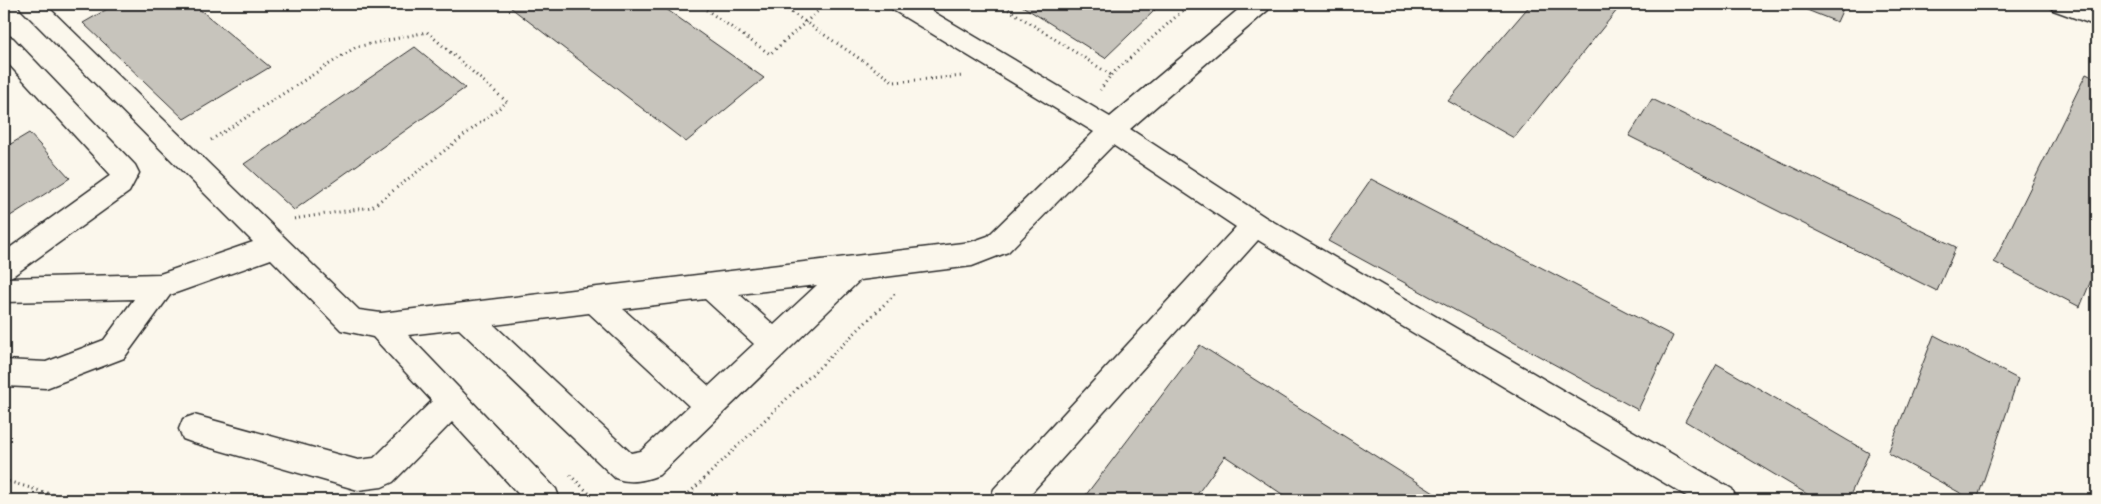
<svg xmlns="http://www.w3.org/2000/svg" width="2101" height="504" viewBox="0 0 2101 504" font-family="Caveat,sans-serif">
<rect width="100%" height="100%" fill="#fbf7ec"/>
<filter id="ink" filterUnits="userSpaceOnUse"><feTurbulence type="fractalNoise" baseFrequency=".02" numOctaves="2"/><feDisplacementMap in="SourceGraphic" scale="10" xChannelSelector="R" yChannelSelector="G"/><feConvolveMatrix kernelMatrix="1 2 1 2 8 2 1 2 1" color-interpolation-filters="sRGB"/></filter>
<g filter="url(#ink)">
<path fill="#c7c4bc" stroke="#2b2b2b" d="M116,4h77l77,63 -86,52 -101,-96z
M506,4h153l105,74 -78,64z
M1019,4h125l11,6 -50,48z
M1531,4h91l-108,134 -66,-37z
M1792,4h53l-8,18z
M415,47l50,41 -171,122 -50,-46z
M2086,74l11,5v187l-17,41 -86,-45z
M1652,99l304,148 -19,44 -308,-155z
M29,133l41,45 -66,42v-72z
M1371,179l302,157 -35,74 -310,-169z
M1934,335l84,44 -41,121h-4l-85,-47z
M1200,345l245,155h-154l-66,-44 -32,44h-111z
M1717,364l152,89 -21,47h-31l-132,-79z"/>
<g fill="none" stroke-linecap="round" stroke-linejoin="round">
<g stroke="#2b2b2b" stroke-width="3">
<path id="minor" d="M18,4h27l314,306 22,3 590,-71 17,-6 106,-104 -201,-122 -4,-6h31l190,113 135,-113h27l-4,6 -138,119 135,88 467,272 5,11h-44l-435,-260 -233,260h-35l4,-11 242,-262 -123,-82 -105,107 -36,14 -112,14 -201,195c-15,6 -29,9 -44,3l-156,-149 -51,6 148,154 4,11h-36l-72,-78 -59,60 -11,5 -24,3 -164,-47 -11,-4 -4,-10 4,-10 11,-4 164,45 16,-2 58,-57 -59,-64 -32,-7 -70,-71 -101,36 -46,63 -78,30 -42,-2v-26l42,2 58,-22 30,-41 -130,3v-50l107,-77 -107,-116v-24l9,3 122,127 4,8 -10,19 -115,83 -7,3 153,-4 93,-32 -231,-232zM817,285l-43,40 -35,-31zM705,299l49,45 -45,42 -86,-77zM589,313l100,93 -48,45 -10,2 -137,-128z
M2049,4h37l11,4v18l-44,-16z"/>
</g>
<path stroke="#2b2b2b" stroke-width="3" stroke-dasharray="1 4" stroke-linecap="butt" d="M698,4l72,50 56,-50
M779,4l115,78 70,-6
M1000,4l111,71 -11,15
M1111,75l79,-71
M211,140l145,-93 71,-15 80,70 -135,105 -79,12
M570,475l26,25
M4,480l66,20
M682,500l213,-206"/>
<use href="#minor" fill="#fbf7ec" fill-rule="evenodd"/>
</g>
</g>
<rect width="2101" height="504" fill="none" stroke="#fbf7ec" stroke-width="20"/>
<rect x="10" y="10" width="2081" height="484" fill="none" stroke="#2b2b2b" stroke-width="2" filter="url(#ink)"/>
</svg>
